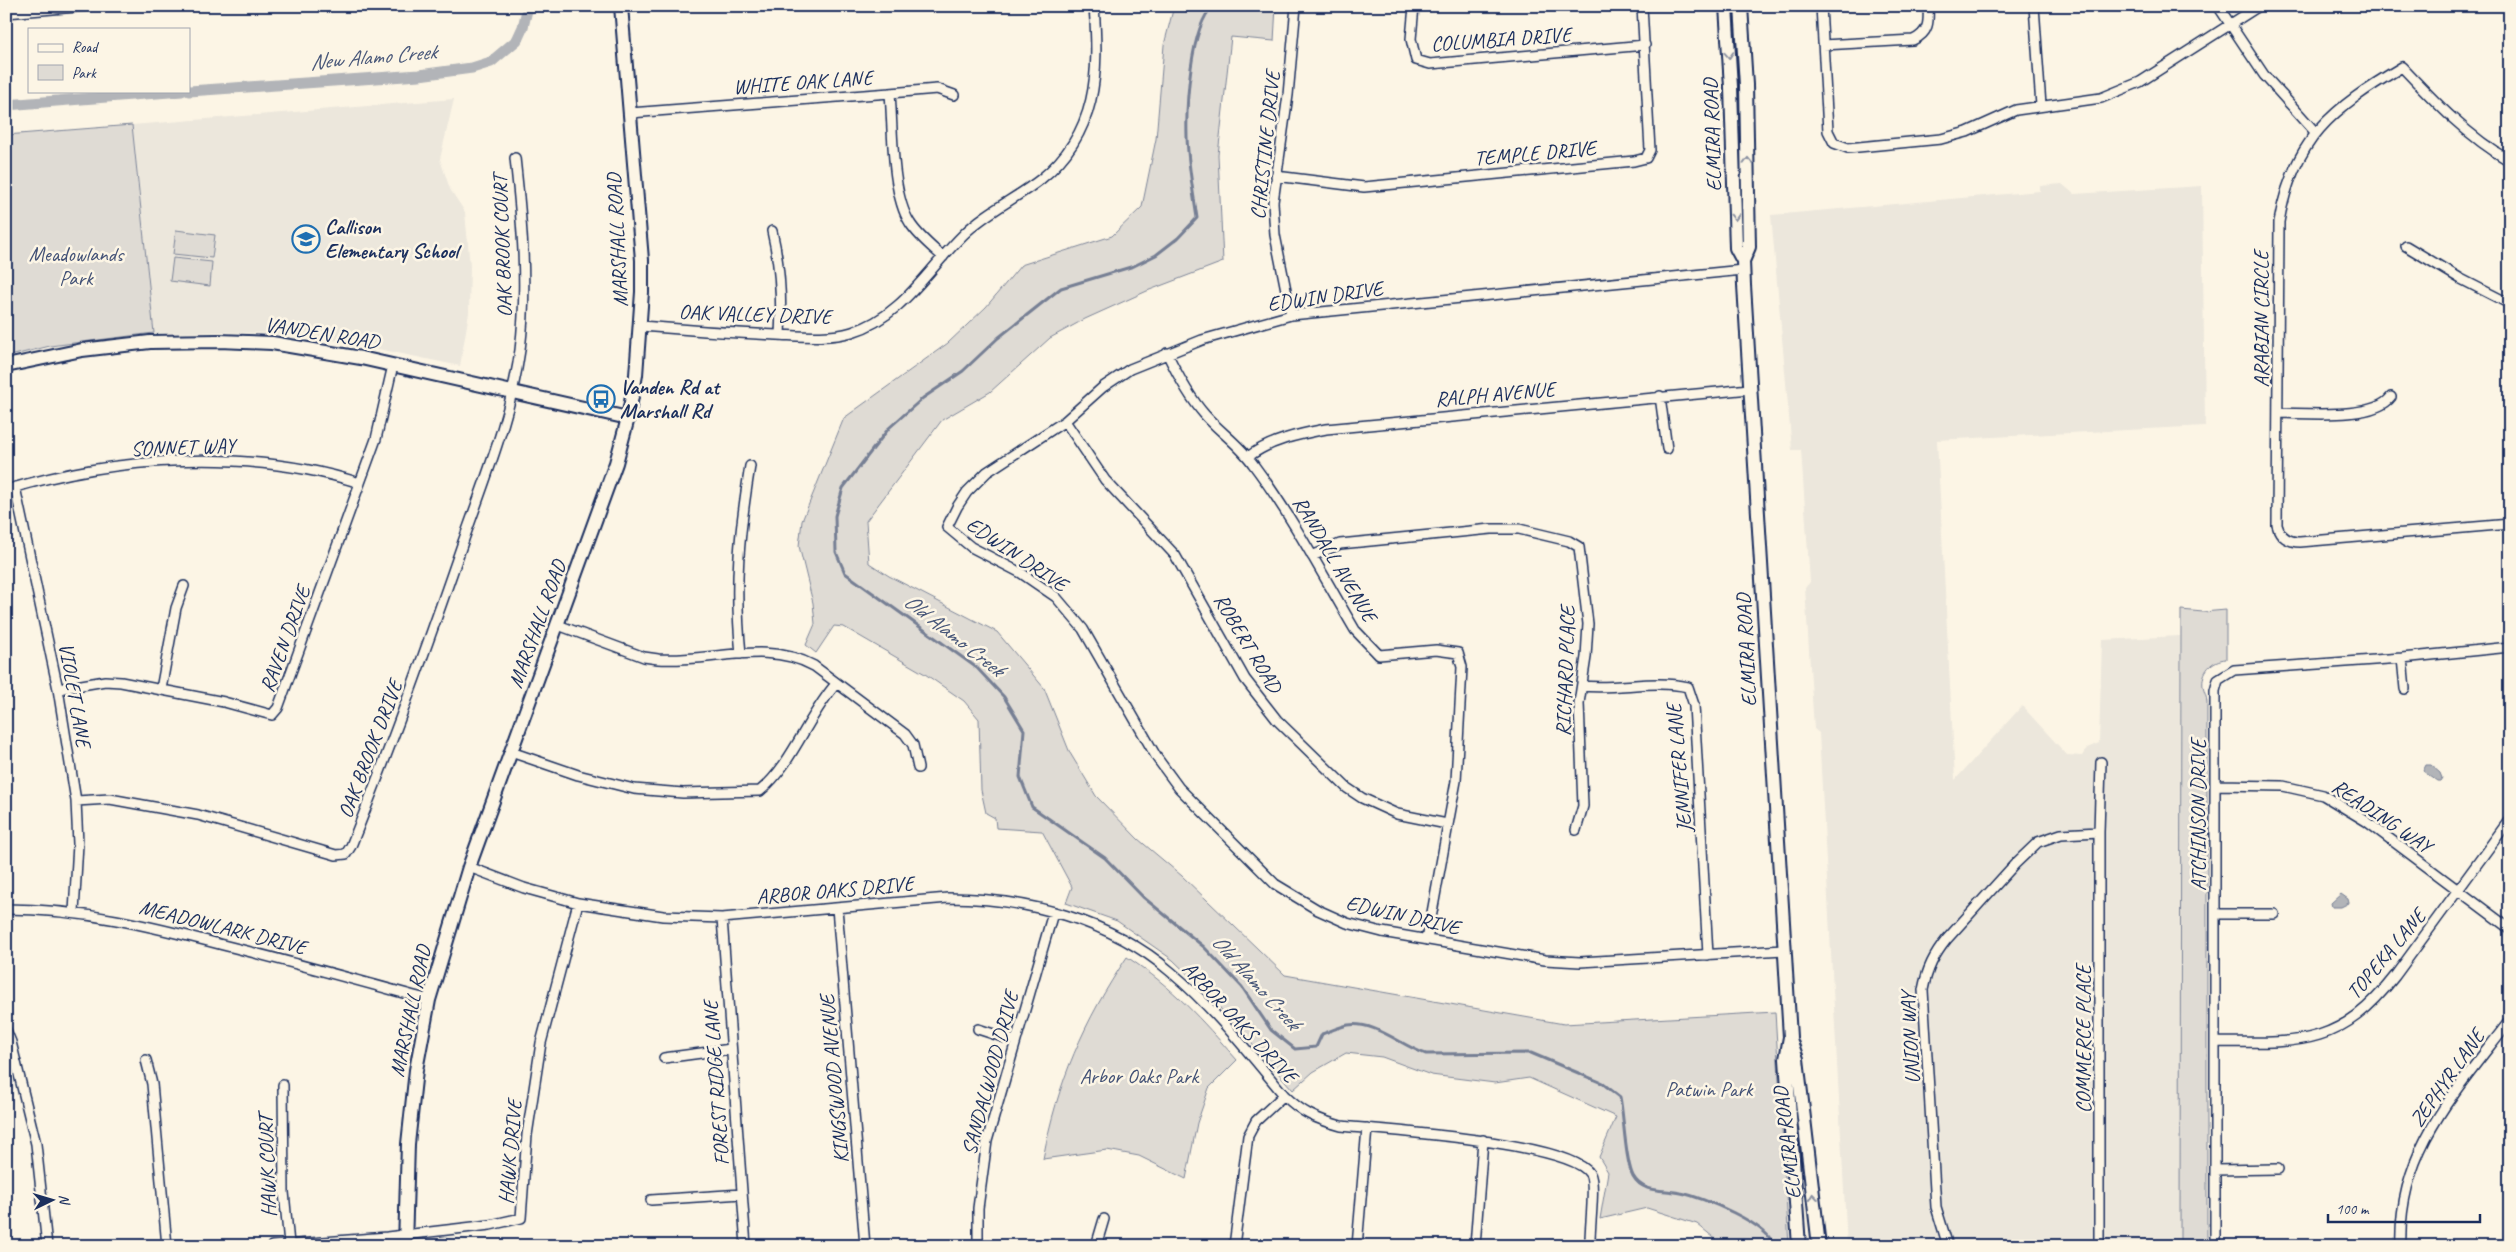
<svg xmlns="http://www.w3.org/2000/svg" width="2516" height="1252" viewBox="0 0 2516 1252" font-family="Caveat,sans-serif">
<rect width="100%" height="100%" fill="#fcf5e5"/>
<filter id="ink" filterUnits="userSpaceOnUse"><feTurbulence type="fractalNoise" baseFrequency=".02" numOctaves="2"/><feDisplacementMap in="SourceGraphic" scale="10" xChannelSelector="R" yChannelSelector="G"/><feConvolveMatrix kernelMatrix="1 2 1 2 8 2 1 2 1" color-interpolation-filters="sRGB"/></filter>
<g filter="url(#ink)">
<path fill="#ece7dc" d="M454,99l-14,60 10,30 15,23 5,54 -1,47 -9,53 -120,-25 -56,-7 -62,-2 -68,1 -22,-208z
M2062,184l12,10 128,-8 3,240 -268,14 18,340 67,-74 45,49 15,1 5,-8 12,-5 3,-103 78,-4v610h-333l-28,-513 -5,-4 -9,-141 5,-6 -9,-132h-9l-21,-235 269,-24v-5z"/>
<path fill="#dfdbd4" stroke="#7d8599" d="M1174,6h102l-2,35 -43,-4 -13,118 5,107 -76,29 -62,28 -35,19 -60,54 -48,28 -76,101 3,42 20,13 108,56 47,56 26,65 26,43 42,43 44,37 103,99 279,49 211,-12 14,234h-65l-27,-22 -50,-16 -47,11 8,-47 -9,-15 17,-40 -87,-39 -34,5 -64,-8 -49,-18 -36,-4 -33,19 -20,18 -90,-101 -30,-29 -56,-39 -51,-18 6,-16 -30,-56 -46,-3 -1,-10 -9,-5 -5,-23 -2,-71 -15,-18 -39,-27 -81,-47 -10,-1 -18,27 -10,-8 9,-21 -2,-21 -14,-57 3,-25 42,-103 104,-75 38,-36 35,-42 91,-29 30,-29 14,-68 8,-94z
M132,125l22,208 -104,13 -44,11v-222z
M176,230l39,5 -3,23 -39,-4z
M173,258l39,4 -2,24 -40,-5z
M2181,610l22,2 23,-2v49c-14,1 -25,12 -23,28 1,5 4,10 4,16v543h-27z
M1127,957c48,32 73,61 110,103l-28,28 -12,35 -11,56 -47,-23 -32,-6 -64,9c14,-76 41,-138 84,-202z"/>
<path fill="#b2b4b8" stroke="#767f94" d="M2426,765h5l9,8 2,5 -2,3h-3l-14,-10z
M2341,894l7,5 1,4 -8,4h-9l-1,-4z"/>
<g fill="none" stroke-linecap="round" stroke-linejoin="round">
<path stroke="#767f94" stroke-width="3" d="M1213,6c-23,21 -27,100 -26,131 1,27 6,54 10,81l-19,20 -22,17 -22,11 -73,22 -63,50 -35,33 -40,27 -34,30 -46,60 -8,28 1,36 9,21 132,95 27,29 20,33 -4,47 12,30 73,51 38,39 61,50 38,40 29,43 24,19 21,-2 6,-13c8,-3 17,-7 26,-9 28,-4 53,21 78,29l105,-1 71,30 18,14c4,19 5,64 13,79 10,18 31,13 48,17 21,4 88,31 93,53"/>
<path stroke="#b2b4b8" stroke-width="11" d="M189,91l230,-16 53,-7 19,-6 26,-22 6,-13 5,-21
M6,105l176,-14"/>
<g stroke="#1b2f5e" stroke-width="12">
<path id="street" d="M1414,6l-3,33 5,21 14,4 215,-19
M1821,6l7,125 6,12 14,5 93,-9 26,-7 49,-22 85,-12 39,-16 119,-76
M2034,6l7,100
M2218,6l46,69 52,58
M6,13l83,-7
M1823,45l90,-5c16,-7 16,-18 15,-34
M890,93l47,-4 17,6
M630,113l260,-20c3,35 1,101 20,130 8,13 22,24 33,34
M2510,161c-42,-24 -75,-59 -108,-94 -69,41 -109,72 -123,155l-2,303c3,12 12,17 23,17l210,-18
M1276,176l88,11 270,-26 12,-3 4,-8 -8,-144
M772,231c8,34 10,68 8,104
M2406,246l55,33 49,25
M1743,270l-452,45 -89,25 -72,29 -27,18 -38,34 -78,51 -20,20 -10,15 -10,20 24,20 50,26 35,24 27,32 74,129 22,30 96,96 43,26 29,13 35,9 163,28 35,2 204,-12
M1291,315l-16,-80 -2,-33 15,-107 8,-89
M641,326c45,4 90,7 136,9 24,1 51,4 75,-3 50,-15 76,-63 112,-98 22,-22 53,-36 77,-55 57,-46 58,-106 53,-173
M1167,353c10,21 22,44 38,62 15,17 35,30 48,49 39,52 69,110 102,166l24,25 57,-5 22,3 4,14 -6,114 -29,159
M1660,396l7,53
M2278,413c28,0 96,7 113,-16
M1065,421l40,59 70,75 70,124 32,41 70,68 15,10 35,16 50,10
M1248,457c22,-17 52,-23 78,-28l424,-40
M15,487l43,202 18,112 2,43 -4,68
M6,490c110,-34 245,-42 354,-7
M1312,556l28,-12 151,-15h28l50,12 10,6 9,77 -2,33 -7,46 4,103 -7,24
M558,625l86,32 14,2c51,4 109,-20 156,7l91,68 8,11 5,23
M741,654c-7,-69 -2,-120 9,-188
M2402,658l3,31
M1582,686c35,4 72,-7 106,1l6,18 14,250
M58,689l47,-8 16,1 103,20 48,13 6,-7 98,-269 17,-74
M161,689l15,-81 8,-22
M511,752l67,23 56,14 49,4 77,-2c33,-27 48,-76 76,-107
M2216,785l67,1 40,9 43,26 144,108
M76,801l34,-2 88,16 138,40 10,-1 5,-8c40,-100 77,-202 112,-304 22,-63 48,-126 57,-192 8,-64 2,-128 -5,-192
M469,867l55,21 54,15 85,13 59,2 226,-20c78,0 163,22 223,74 42,35 78,81 113,123 18,18 32,24 57,31 41,4 230,16 249,48 6,10 -1,57 0,72
M837,908l28,338
M6,909c75,0 145,17 217,36 69,17 137,36 206,55
M2215,914h59
M722,918l24,328
M978,1029l37,12
M6,1030l5,12 25,102 11,102
M2215,1042c84,1 125,5 180,-66l115,-157
M664,1058l67,-9
M146,1060l6,24 15,162
M283,1085l1,107 5,52
M2215,1170l63,-1
M651,1200l91,-6
M272,1246l115,-9 103,-12 31,-7 6,-83 14,-92 37,-140
M978,1246v-38l9,-67 66,-228
M1096,1246l8,-27
M1234,1246l14,-110 8,-15 28,-26
M1357,1246l10,-118
M1475,1246l8,-106
M1948,1246l-12,-39 -13,-217c4,-21 11,-35 24,-51l68,-75 23,-22 23,-8 38,-2
M2099,1246v-414l2,-70
M2215,1246v-555l3,-11 16,-10 168,-12 108,-11
M2401,1246c-4,-95 56,-156 109,-226"/>
</g>
<g stroke="#1b2f5e" stroke-width="16">
<path id="secondary" d="M1726,6l5,81 5,161 7,13
M1741,6l5,79 3,162 -6,14 1,24 46,752 -4,22 13,187
M6,366l76,-16 68,-8 69,-1 53,2 89,15 267,60
M1790,1039l7,20 22,187
M405,1246l3,-102 8,-74 13,-70 40,-133 147,-404 12,-45 8,-43 6,-83v-32l-21,-254"/>
</g>
<use href="#street" stroke="#fcf5e5" stroke-width="9"/>
<use href="#secondary" stroke="#fcf5e5" stroke-width="12"/>
</g>
<defs><path id="oneway-chevron" d="M-2-3.5L2.5 0L-2 3.5" fill="none" stroke-width="1.6" stroke-linecap="round" stroke-linejoin="round" transform="scale(1.25)"/></defs>
<g stroke="#8c92a2">
<use href="#oneway-chevron" transform="translate(1729 55) rotate(86)"/>
<use href="#oneway-chevron" transform="translate(1748 161) rotate(-91)"/>
<use href="#oneway-chevron" transform="translate(1735 217) rotate(88)"/>
<use href="#oneway-chevron" transform="translate(1813 1197) rotate(-97)"/>
</g>
</g>
<defs>
<g id="school-ring" transform="scale(1.4375)"><circle r="9.5" fill="#fcf5e5" stroke="#1f6fb2" stroke-width="1.5"/><path d="M0-5L7-2L0 1L-7-2ZM-4 1L0 2.5L4 1V4Q0 6-4 4Z" fill="#1f6fb2"/></g>
<g id="bus-ring" transform="scale(1.4375)"><circle r="9.5" fill="#fcf5e5" stroke="#1f6fb2" stroke-width="1.5"/><path d="M-5-6H5V4H4V6H2V4H-2V6H-4V4H-5ZM-3.5-4V0h7V-4ZM-3.5 1.2v1.5H-2V1.2ZM2 1.2v1.5H3.5V1.2Z" fill="#1f6fb2"/></g>
</defs>
<g fill-rule="evenodd">
<use href="#school-ring" x="306" y="239"/>
<use href="#bus-ring" x="601" y="399"/>
</g>
<g text-anchor="middle" dominant-baseline="central" stroke-width="5" stroke-linejoin="round" paint-order="stroke">
<g font-size="21" fill="#1b2f5e" stroke="#fcf5e5">
<text transform="translate(1501 39) rotate(-4)">COLUMBIA DRIVE</text>
<text transform="translate(803 82) rotate(-4)">WHITE OAK LANE</text>
<text transform="translate(1712 135) rotate(-92)">ELMIRA ROAD</text>
<text transform="translate(1265 145) rotate(-84)">CHRISTINE DRIVE</text>
<text transform="translate(1535 153) rotate(-5)">TEMPLE DRIVE</text>
<text transform="translate(617 240) rotate(-93)">MARSHALL ROAD</text>
<text transform="translate(502 246) rotate(-92)">OAK BROOK COURT</text>
<text transform="translate(1325 296) rotate(-8)">EDWIN DRIVE</text>
<text transform="translate(755 314) rotate(2)">OAK VALLEY DRIVE</text>
<text transform="translate(2261 319) rotate(-90)">ARABIAN CIRCLE</text>
<text transform="translate(322 333) rotate(9)">VANDEN ROAD</text>
<text transform="translate(1495 394) rotate(-5)">RALPH AVENUE</text>
<text transform="translate(183 447) rotate(-2)">SONNET WAY</text>
<text transform="translate(1017 554) rotate(34)">EDWIN DRIVE</text>
<text transform="translate(1335 559) rotate(59)">RANDALL AVENUE</text>
<text transform="translate(537 624) rotate(-70)">MARSHALL ROAD</text>
<text transform="translate(285 639) rotate(-70)">RAVEN DRIVE</text>
<text transform="translate(1248 643) rotate(59)">ROBERT ROAD</text>
<text transform="translate(1746 650) rotate(-93)">ELMIRA ROAD</text>
<text transform="translate(1565 671) rotate(-88)">RICHARD PLACE</text>
<text transform="translate(75 695) rotate(80)">VIOLET LANE</text>
<text transform="translate(370 749) rotate(-69)">OAK BROOK DRIVE</text>
<text transform="translate(1679 768) rotate(-95)">JENNIFER LANE</text>
<text transform="translate(2198 815) rotate(-90)">ATCHINSON DRIVE</text>
<text transform="translate(2382 816) rotate(34)">READING WAY</text>
<text transform="translate(835 890) rotate(-5)">ARBOR OAKS DRIVE</text>
<text transform="translate(1403 915) rotate(13)">EDWIN DRIVE</text>
<text transform="translate(223 927) rotate(14)">MEADOWLARK DRIVE</text>
<text transform="translate(2386 954) rotate(-50)">TOPEKA LANE</text>
<text transform="translate(410 1011) rotate(-78)">MARSHALL ROAD</text>
<text transform="translate(1240 1022) rotate(47)">ARBOR OAKS DRIVE</text>
<text transform="translate(1910 1038) rotate(-93)">UNION WAY</text>
<text transform="translate(2083 1039) rotate(-90)">COMMERCE PLACE</text>
<text transform="translate(990 1073) rotate(-75)">SANDALWOOD DRIVE</text>
<text transform="translate(2447 1078) rotate(-55)">ZEPHYR LANE</text>
<text transform="translate(834 1079) rotate(-95)">KINGSWOOD AVENUE</text>
<text transform="translate(716 1083) rotate(-94)">FOREST RIDGE LANE</text>
<text transform="translate(1787 1143) rotate(-97)">ELMIRA ROAD</text>
<text transform="translate(510 1152) rotate(-85)">HAWK DRIVE</text>
<text transform="translate(267 1166) rotate(-92)">HAWK COURT</text>
</g>
<g font-size="21" font-weight="bold" fill="#1b2f5e" stroke="#fcf5e5" text-anchor="start">
<text x="325" y="227">Callison<tspan x="325" dy="24">Elementary School</tspan></text>
<text x="620" y="387">Vanden Rd at<tspan x="620" dy="24">Marshall Rd</tspan></text>
</g>
<g font-size="21" fill="#425176" stroke="#fcf5e5">
<text x="76" y="254">Meadowlands<tspan x="76" dy="24">Park</tspan></text>
<text x="1139" y="1076">Arbor Oaks Park</text>
<text x="1709" y="1089">Patwin Park</text>
</g>
<g font-size="22" font-style="italic" fill="#485779" stroke="#fcf5e5">
<text transform="translate(373 57) rotate(-5)">New Alamo Creek</text>
<text transform="translate(954 635) rotate(38)">Old Alamo Creek</text>
<text transform="translate(1256 982) rotate(48)">Old Alamo Creek</text>
</g>
</g>
<rect width="2516" height="1252" fill="none" stroke="#fcf5e5" stroke-width="25"/>
<rect x="12" y="12" width="2491" height="1227" fill="none" stroke="#1b2f5e" stroke-width="2" filter="url(#ink)"/>
<rect x="28" y="28" width="162" height="65" fill="#fcf5e5" stroke="#a2a6af"/>
<rect x="38" y="44" width="25" height="8" fill="#fcf5e5" stroke="#a2a6af"/>
<text x="72" y="52" font-size="15" fill="#1b2f5e">Road</text>
<rect x="38" y="65" width="25" height="15" fill="#dfdbd4" stroke="#a2a6af"/>
<text x="72" y="78" font-size="15" fill="#1b2f5e">Park</text>
<g transform="translate(52 1200) rotate(85)" stroke="#fcf5e5" stroke-width="4" paint-order="stroke">
<path d="M0-4L9 19L0 12L-9 19Z" fill="#1b2f5e"/>
<text y="-8" font-size="14" font-weight="bold" text-anchor="middle" fill="#1b2f5e">N</text>
</g>
<path d="M2328 1214v8h152v-8" fill="none" stroke="#1b2f5e" stroke-width="2.5"/>
<text x="2336" y="1214" font-size="15" fill="#1b2f5e" stroke="#fcf5e5" stroke-width="4" paint-order="stroke">100 m</text>
</svg>
